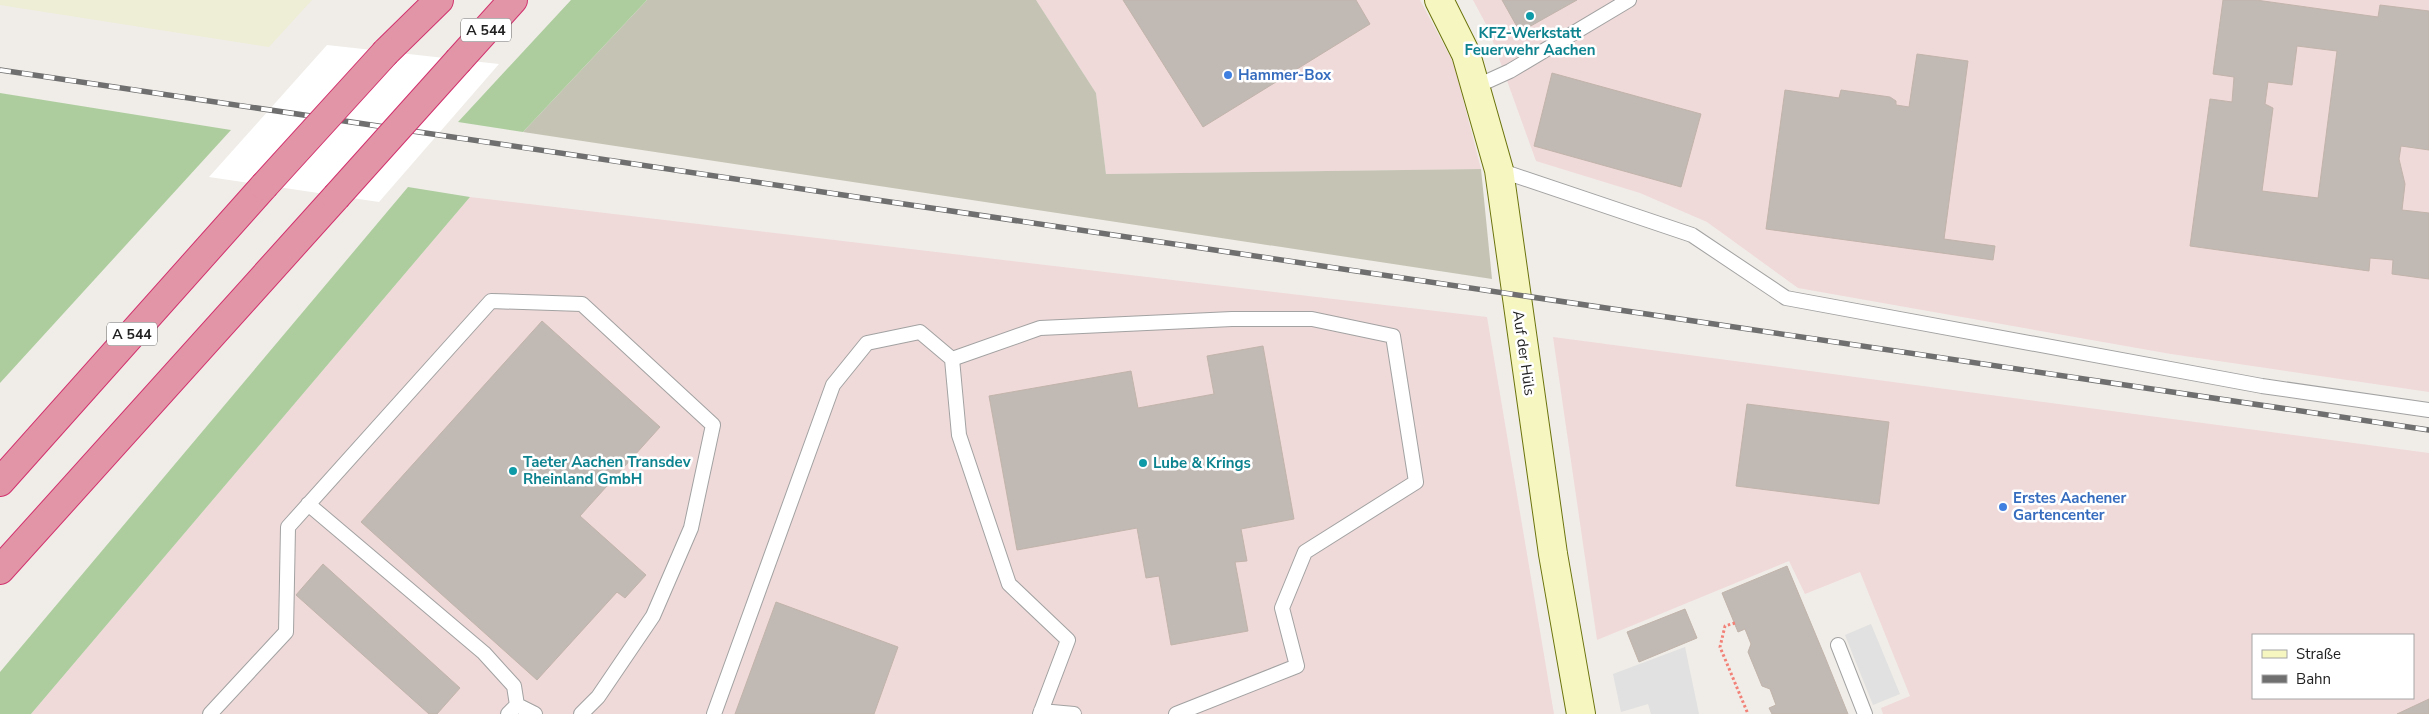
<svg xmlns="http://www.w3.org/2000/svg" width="2429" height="714" viewBox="0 0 2429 714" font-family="'Nunito Sans',sans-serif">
<rect width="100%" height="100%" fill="#f0ede8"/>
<path fill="#f0d9d9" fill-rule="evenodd" d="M1036,0h384l34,64 27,105 -375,5 -10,-81z
M1473,0h956v392l-258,-38 -373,-66 -91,-66 -67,-29 -104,-32 -48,-133z
M470,197l1017,120 67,397h-1523z
M1553,337l876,116v261h-546l-2,-6 29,-12 -50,-124 -55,22 -16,-33 -192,79zM2253,635h160v63h-160z"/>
<path fill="#c5c4b4" d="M647,0h389l60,93 10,81 375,-5 11,110 -969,-147z"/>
<path fill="#edeed5" d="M0,0h312l-43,47 -269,-42z"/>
<path fill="#aecd9f" d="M571,0h76l-124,132 -65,-10z
M0,93l231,37 -231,253z
M408,187l62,10 -439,517h-31v-42z"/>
<path fill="#e1e1e1" d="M1871,624l29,70 -27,11 -28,-70z
M1685,647l14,67h-48l-3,-10 -27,8 -8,-38z"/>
<path fill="#fff" d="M327,45l172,19 -120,138 -170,-25z"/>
<path fill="#c1b9b4" stroke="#c1b4ab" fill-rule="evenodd" d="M1123,0h233l14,24 -167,103z
M1502,0h75l-57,32z
M2223,0h33l122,17 2,-12 49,6v139l-28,-4 -2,13 6,25 -3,26 27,3v66l-37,-5 1,-14 -23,-2 -1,13 -179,-25 20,-147 22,3 2,-25 -21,-3zM2297,46l40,5 -19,147 -56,-7 11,-83 -8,-4 3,-22 24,3z
M1917,54l51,7 -24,178 51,7 -2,14 -227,-31 19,-139 54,8 2,-8 49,7 6,4v4l13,2z
M1552,73l149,41 -20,73 -147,-41z
M542,321l118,106 -80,89 66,59 -21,23 -8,-6 -80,88 -176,-158z
M1263,346l31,173 -53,10 6,32 -12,1 13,69 -77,14 -12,-69 -13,2 -9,-50 -120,22 -28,-154 142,-25 7,37 76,-14 -7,-38z
M1747,404l142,18 -10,82 -143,-18z
M323,564l137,124 -23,26h-8l-133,-119z
M1787,566l38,91 23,57h-76l-3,-6 7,-3 -6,-16 -8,-3 -14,-34 3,-8 -6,-15 -7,3 -16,-39z
M776,602l122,45 -24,67h-139z
M1685,609l12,29 -58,24 -12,-30z
M2429,699v15h-32z"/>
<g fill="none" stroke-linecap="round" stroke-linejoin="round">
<g stroke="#a2a2a2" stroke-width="16">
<path id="lane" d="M1477,86l33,-15 119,-71
M1499,170l193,65 94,63 476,88 167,24
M952,359l88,-31 192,-9h80l81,17 23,146 -111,70 -23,56 15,58 -121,48
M308,504l176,149 30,33 3,19 -9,9
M1838,645l27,69
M517,705l18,9
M1041,711l33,3
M210,714l76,-82 2,-105 203,-226 91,3 131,121 -22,103 -38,88 -55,81 -17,17
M714,714l119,-329 34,-42 53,-11 32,27 7,76 50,149 59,56 -28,74"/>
</g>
<g stroke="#6b730c" stroke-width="30">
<path id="secondary" d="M1439,0l27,54 33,116 54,384 28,160"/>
</g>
<g stroke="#d1326e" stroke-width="30">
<path id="highway" d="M386,52l53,-52
M459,60l54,-60
M0,482l264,-296
M0,570l336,-373"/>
</g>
<path stroke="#f28178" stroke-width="3" stroke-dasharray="2.5 2.5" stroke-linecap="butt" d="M1735,623l-10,3 -5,21 28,67"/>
<use href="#lane" stroke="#fff" stroke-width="14"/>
<use href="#secondary" stroke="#f5f6c0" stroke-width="28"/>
<use href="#highway" stroke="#e295a6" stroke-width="28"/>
<g stroke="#6f6f6f" stroke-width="5.5">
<path id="rail" d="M0,70l2429,360"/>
</g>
<use href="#rail" stroke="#fff" stroke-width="4" stroke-dasharray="11" stroke-linecap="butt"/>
<g stroke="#d1326e" stroke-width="30" stroke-linecap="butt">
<path id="highway-bridge" d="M264,186l122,-134
M336,197l123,-137"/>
</g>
<use href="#highway-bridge" stroke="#e295a6" stroke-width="28"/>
</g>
<g fill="#0f9aa8" stroke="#fff" stroke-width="2">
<circle cx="1530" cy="16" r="5"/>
<circle cx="1143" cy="463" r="5"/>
<circle cx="513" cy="471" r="5"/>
</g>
<g fill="#3f7fe0" stroke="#fff" stroke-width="2">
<circle cx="1228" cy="75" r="5"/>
<circle cx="2003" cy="507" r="5"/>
</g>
<g text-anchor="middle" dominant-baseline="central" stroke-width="5" stroke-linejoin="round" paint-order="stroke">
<g fill="#fff" stroke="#646464" stroke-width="1">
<rect x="461" y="18.5" width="50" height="23" rx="4"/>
<rect x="107" y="322.5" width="50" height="23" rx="4"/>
</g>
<g font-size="14" font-weight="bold" fill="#212121">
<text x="486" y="30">A 544</text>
<text x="132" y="334">A 544</text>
</g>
<g font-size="15" font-weight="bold" fill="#0d838f" stroke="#fff" text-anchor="start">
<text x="1530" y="33" text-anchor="middle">KFZ-Werkstatt<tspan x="1530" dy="17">Feuerwehr Aachen</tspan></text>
<text x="523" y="462">Taeter Aachen Transdev<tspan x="523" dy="17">Rheinland GmbH</tspan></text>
<text x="1153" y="463">Lube &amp; Krings</text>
</g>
<g font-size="15" font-weight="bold" fill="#366cbe" stroke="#fff" text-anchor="start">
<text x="1238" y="75">Hammer-Box</text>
<text x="2013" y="498">Erstes Aachener<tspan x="2013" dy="17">Gartencenter</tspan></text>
</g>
<g font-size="15" fill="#212121" stroke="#fff">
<text transform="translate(1524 353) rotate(82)">Auf der Hüls</text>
</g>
</g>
<rect x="2252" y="634" width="162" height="65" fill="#ffffff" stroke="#a6a6a6"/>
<rect x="2262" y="650" width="25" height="8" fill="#f5f6c0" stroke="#a6a6a6"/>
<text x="2296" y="659" font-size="15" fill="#212121">Straße</text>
<rect x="2262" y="675" width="25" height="8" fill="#6f6f6f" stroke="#a6a6a6"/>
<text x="2296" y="684" font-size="15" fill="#212121">Bahn</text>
</svg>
